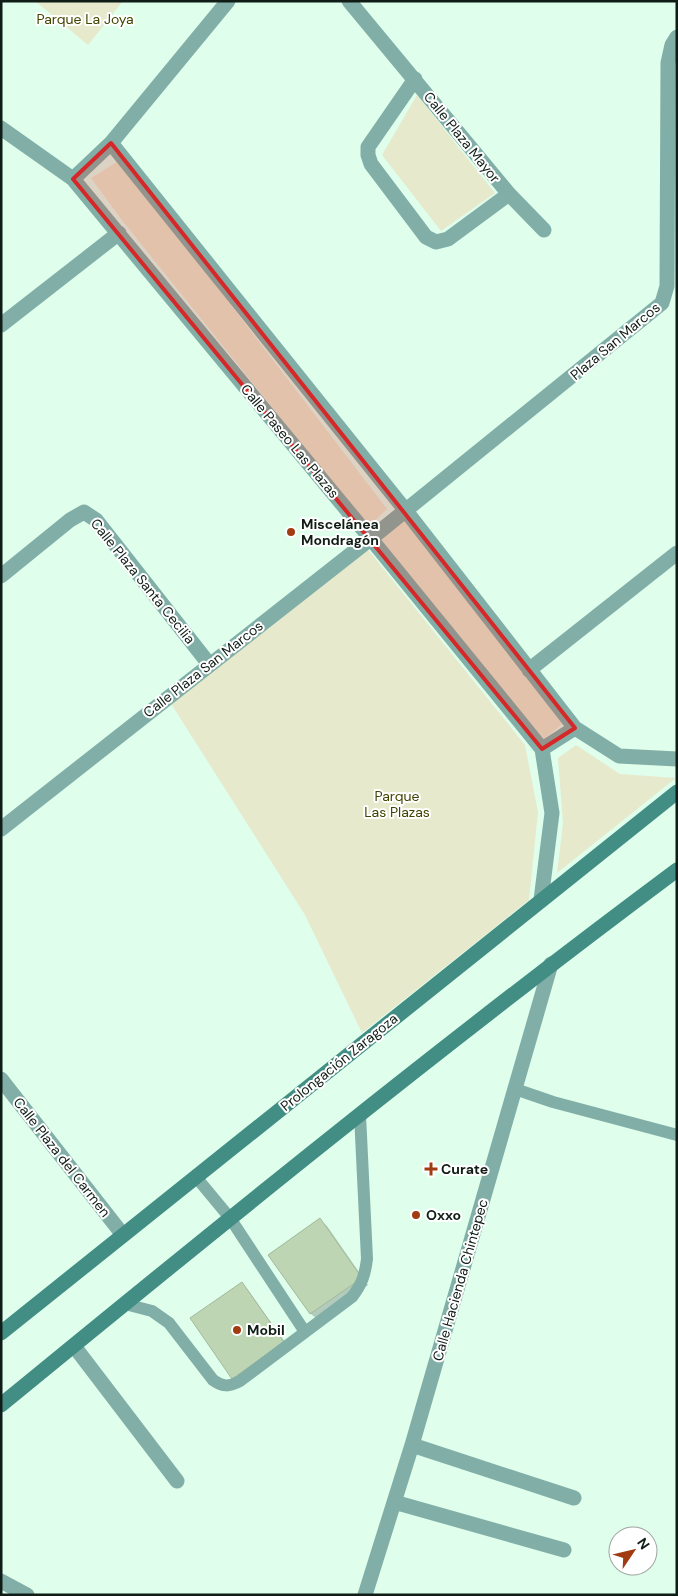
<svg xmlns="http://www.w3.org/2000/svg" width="678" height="1596" viewBox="0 0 678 1596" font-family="'DM Sans',sans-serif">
<rect width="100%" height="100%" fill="#dffeec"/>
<path fill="#e6e9cc" d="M35,1h88l-35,44z
M417,95l78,98 -54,38 -59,-76z
M120,160l267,349 -19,18 -247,-308 -30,-41z
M405,516l157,208 -18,15 -168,-200z
M365,546l160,199 13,67 -9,88 -167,133 -57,-118 -135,-213z
M576,745l44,29 56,4 -119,95 6,-50 -5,-65z"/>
<path fill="#0003" d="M320,1220l7,6 41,59 -50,35 -7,-6 -41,-59z
M242,1284l6,6 42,59 -57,29z"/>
<path fill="#bdd5b3" stroke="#a3b99a" d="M320,1218l42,60 -52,36 -42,-59z
M242,1282l42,60 -52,37 -42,-61z"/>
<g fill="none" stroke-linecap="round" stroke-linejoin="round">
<path stroke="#81afa8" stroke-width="12" d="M515,1089l38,13 124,33
M196,1177l34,41 75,114
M125,1304l27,7 17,12 44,57c10,7 16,7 27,1l112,-84c10,-13 13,-22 15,-38l-7,-144"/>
<path stroke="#81afa8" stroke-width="15" d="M349,1l160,193 35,36
M415,79l-47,68v8l3,9 55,73 10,5 12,-3 61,-45
M1,128l72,51 298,360 171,210 10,64 -11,87
M111,143l295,368 169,217 44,28 58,3
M73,179l38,-36 117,-142
M1,325l118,-92
M1,576l69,-56 14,-8 12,8 113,144
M529,670l148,-117
M542,749l33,-21
M1,829l373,-293 288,-233 5,-17 1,-223 4,-18 5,-8
M1,1079l122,156
M74,1346l103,135
M412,1445l162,53
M394,1502l170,48
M1,1581l26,14
M365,1595l47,-150 139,-481"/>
<path stroke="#428d84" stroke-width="15" d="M1,1333l676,-541
M1,1405c222,-182 445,-363 676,-535"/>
</g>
<path fill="#d62828" fill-opacity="0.2" stroke="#d62828" stroke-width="4" stroke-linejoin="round" d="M111,143l464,585 -33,21 -469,-570z"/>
<g fill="#a13b12" stroke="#fff" stroke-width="2">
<circle cx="291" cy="532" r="5"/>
<path d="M428.5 1161.5h5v5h5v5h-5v5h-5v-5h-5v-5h5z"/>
<circle cx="416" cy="1215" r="5"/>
<circle cx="237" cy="1330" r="5"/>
</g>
<g text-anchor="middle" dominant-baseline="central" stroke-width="4" stroke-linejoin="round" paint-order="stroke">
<g font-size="14" fill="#434502" stroke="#fff">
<text x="85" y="19">Parque La Joya</text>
<text x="397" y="796">Parque<tspan x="397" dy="16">Las Plazas</tspan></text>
</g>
<g font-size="14" fill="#0f1d16" stroke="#fff">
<text transform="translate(462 137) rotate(51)">Calle Plaza Mayor</text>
<text transform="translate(615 341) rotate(-40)">Plaza San Marcos</text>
<text transform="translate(290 441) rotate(50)">Calle Paseo Las Plazas</text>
<text transform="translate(143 581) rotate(51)">Calle Plaza Santa Cecilia</text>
<text transform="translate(203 669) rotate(-38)">Calle Plaza San Marcos</text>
<text transform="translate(339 1062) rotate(-39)">Prolongación Zaragoza</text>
<text transform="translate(62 1157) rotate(52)">Calle Plaza del Carmen</text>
<text transform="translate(460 1280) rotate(-74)">Calle Hacienda Chintepec</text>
</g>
<g font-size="14" font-weight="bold" fill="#0f1d16" stroke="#fff" text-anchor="start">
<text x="301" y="524">Miscelánea<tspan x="301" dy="16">Mondragón</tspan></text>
<text x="441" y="1169">Curate</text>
<text x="426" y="1215">Oxxo</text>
<text x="247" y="1330">Mobil</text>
</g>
</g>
<rect width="678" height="1596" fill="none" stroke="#0f1d16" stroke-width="5"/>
<g transform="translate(633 1551) rotate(55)"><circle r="24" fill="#ffffff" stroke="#9fa5a2"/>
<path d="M0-4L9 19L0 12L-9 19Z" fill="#a13b12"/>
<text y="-8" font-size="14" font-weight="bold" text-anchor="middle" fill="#0f1d16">N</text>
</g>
</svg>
